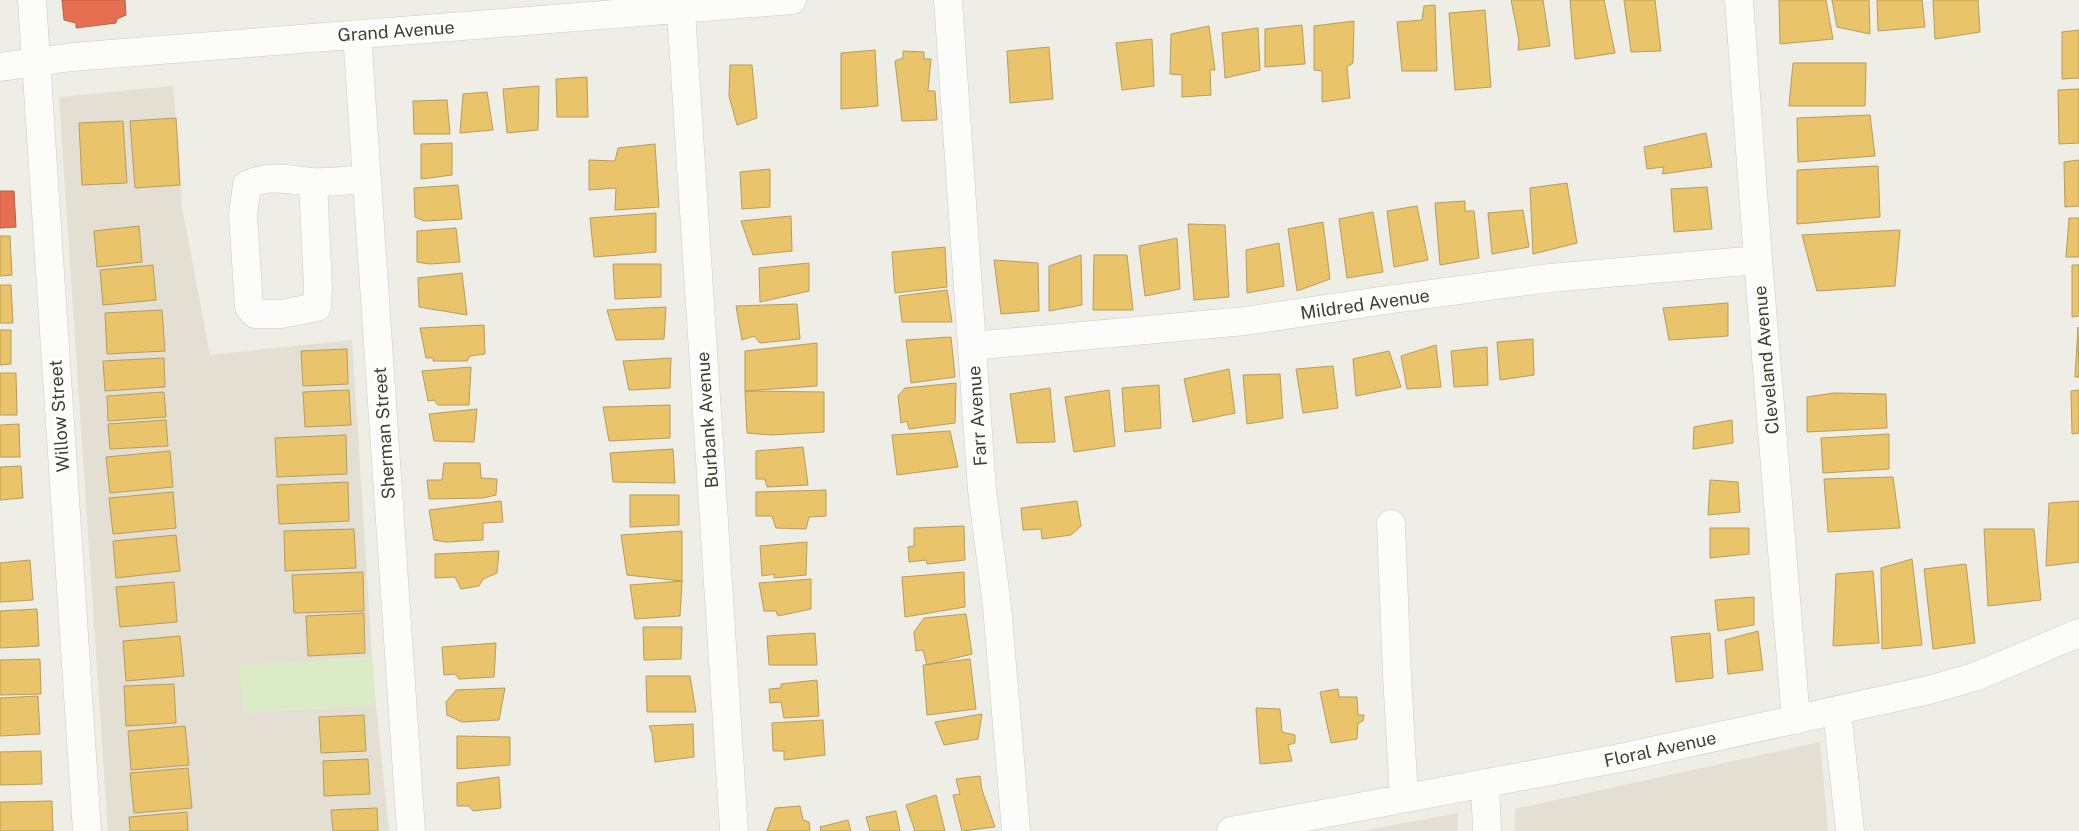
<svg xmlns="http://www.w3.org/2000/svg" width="2079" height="831" viewBox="0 0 2079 831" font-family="'Public Sans',sans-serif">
<rect width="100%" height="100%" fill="#eeede6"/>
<path fill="#e3dfd3" d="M173,86l9,121 28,148 142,-15 20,317 -132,8 4,48 132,-8 13,126h-281l-49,-734z
M1820,742l8,89h-313v-22z
M1458,813v18h-96z"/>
<path fill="#dbebc5" d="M372,657l4,48 -132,8 -5,-48z"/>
<path fill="#e9c46a" stroke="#b89c5a" d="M1511,0h32l7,46 -32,4 1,-10z
M1570,0h34l11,53 -40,6z
M1624,0h31l6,51 -30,1z
M1779,0h47l7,39 -53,5z
M1832,0h37l1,34 -33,-7z
M1877,0h45l3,27 -47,4z
M1933,0h45l2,32 -45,7z
M1435,5l2,66h-35l-5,-49 25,-2 2,-14z
M1485,10l6,77 -36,3 -6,-77z
M1354,21l-1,42 -6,4 3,31 -28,4v-31l-8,-1v-44z
M1302,25l3,39 -40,3v-38z
M1209,26l6,44h-5l1,25 -29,2v-22l-12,-1 1,-40z
M1258,28l2,42 -35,8 -3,-45z
M2079,30v48l-17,1v-47z
M1152,39l2,47 -32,4 -6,-47z
M1049,47l4,52 -43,4 -3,-52z
M875,50l3,56 -37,3v-56z
M903,51l21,1v7h7l-3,32h7l2,29 -35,1 -7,-60 8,-3z
M1793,63h73l-1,43h-76z
M730,65h22l5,53 -20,7 -8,-29z
M587,77l1,40h-31l-1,-38z
M539,86l-1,44 -31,3 -4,-44z
M2079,89v54l-20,1 -1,-54z
M487,92l6,38 -33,3 3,-39z
M447,100l3,34h-36l-1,-33z
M1870,115l5,41 -77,6 -1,-44z
M176,118l4,67 -45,3 -5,-67z
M123,121l4,62 -45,2 -3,-62z
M1706,133l6,34 -50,7 2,-7 -17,2 -3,-22z
M452,143v32l-31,4v-35z
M655,144l4,63 -44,3 1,-22 -27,2v-30l26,1 3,-13z
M2079,160v46l-14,1 -1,-45z
M1878,166l2,51 -83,7v-54z
M770,169v38l-28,2 -2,-37z
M1567,183l10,60 -44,11 -3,-66z
M458,185l4,34 -38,2 -9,-4 -1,-29z
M1707,187l5,42 -38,3 -3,-43z
M1465,201v10h9l5,47 -39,7 -5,-62z
M1417,206l11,54 -34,7 -7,-56z
M1523,210l6,37 -37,7 -4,-41z
M1373,212l10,60 -36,6 -8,-59z
M656,213v39l-62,5 -4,-39z
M791,216l1,35 -39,4 -12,-34z
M2069,218h10v39h-13z
M1323,222l7,57 -33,12 -9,-62z
M1188,224l37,1 4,72 -35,3z
M139,226l3,36 -45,5 -3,-36z
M456,228l4,34 -31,2 -12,-2v-31z
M1900,230l-5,56 -78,5 -15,-56z
M0,236h10l2,39 -12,1z
M1177,238l3,51 -35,7 -6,-50z
M1279,243l5,43 -37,7 -1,-43z
M945,247l2,40 -52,6 -3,-41z
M1081,255l1,50 -33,6v-45z
M1094,255h33l6,55h-40z
M994,260l44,3 1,48 -38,3z
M809,263v28l-49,11 -1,-34z
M613,264h48v33l-46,2z
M153,265l3,35 -53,5 -3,-35z
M2072,265h7v51l-7,1z
M462,273l5,42 -48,-8 -1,-29z
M0,285h11l2,38h-13z
M947,290l5,32h-50l-3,-26z
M1728,303v33l-59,4 -6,-32z
M797,304l3,35 -40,4 -6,-7 -12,4 -6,-34z
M666,307l-2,32 -48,1 -9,-30z
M162,310l3,41 -58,3 -2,-41z
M484,325l1,29 -15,2 -3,5h-34l1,-3h-8l-6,-30z
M2078,327l1,50h-4z
M0,330h11v34l-11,1z
M951,337l4,40 -44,6 -5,-43z
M1533,339l1,36 -34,5 -3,-38z
M817,343v43l-72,5v-40z
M1436,345l5,42 -34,2 -6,-33z
M1487,347l1,38 -34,2 -3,-36z
M347,349l1,35 -45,2 -2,-35z
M1389,351l12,36 -45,9 -3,-37z
M164,358l1,29 -60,4 -2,-30z
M671,358l-1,30 -41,2 -6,-29z
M1333,366l5,42 -35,5 -7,-44z
M471,367l-2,38h-31l-4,-5 -6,1 -6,-30z
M1229,369l6,44 -42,9 -9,-43z
M0,373h16l1,42h-17z
M1280,374l3,44 -36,6 -4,-49z
M956,383l-1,40 -46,6 -2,-8 -6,2 -3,-27 7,-8z
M1159,385l2,43 -36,4 -3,-44z
M1050,388l5,54 -38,1 -7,-49z
M349,390l2,35 -46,2 -2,-35z
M1109,390l6,56 -41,6 -9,-55z
M2079,390v43l-7,1 -1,-43z
M745,391l79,1v40l-53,3 -24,-2z
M164,392l2,25 -58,4 -1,-25z
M1834,393l52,1 1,34 -80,4v-35z
M670,405v33l-61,3 -6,-34z
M477,409l-3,33 -40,-1 -5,-27z
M166,420l2,26 -58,3 -2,-25z
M1732,420l1,23 -40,6 1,-22z
M19,424l1,33h-20v-32z
M950,431l8,36 -61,8 -5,-40z
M1889,434v35l-66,4 -2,-35z
M346,435l1,39 -70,3 -2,-39z
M803,447l5,38 -41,2 -2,-8h-9v-28z
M673,449l2,34 -62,-1 -3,-29z
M170,451l3,36 -63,6 -4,-36z
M444,463h36l1,15 16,1 -1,16 -13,3 -54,1 -2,-19h15z
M21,466l2,32 -23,2v-33z
M1893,477l7,51 -72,4 -4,-53z
M1710,480l28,2 2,30 -32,3z
M348,482l1,39 -70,3 -2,-39z
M826,490v26l-17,1 -3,12 -30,-1 -4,-12h-16v-24z
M173,492l3,36 -63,6 -4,-36z
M630,495h49v30l-49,2z
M501,501l2,21 -20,1v17l-37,2 -12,-2 -5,-30z
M1077,501l4,25 -10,9 -29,4 -1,-10 -18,1 -2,-22z
M2079,501v61l-33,4 3,-63z
M964,526l1,34 -38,4 -1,-4 -17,2 -1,-15 6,-1v-18z
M1710,528h39v26l-39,4z
M354,529l2,39 -71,3 -1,-40z
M1984,529h50l7,71 -53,6z
M682,531v50l-55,-6 -6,-40z
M176,535l4,36 -64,7 -3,-37z
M807,542l-1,33 -32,3v-4l-12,2 -2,-30z
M499,551l-2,22 -14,6 -4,7 -18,3 -6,-12 -20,1v-24z
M1912,559l10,86 -40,4 -1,-81z
M30,560l3,40 -33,2v-39z
M1966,564l9,79 -42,6 -9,-80z
M1873,571l6,72 -46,3 3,-72z
M363,572l1,39 -70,2 -2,-38z
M964,572l1,35 -60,10 -3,-40z
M811,579v30l-33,7 -2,-5h-12l-5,-28z
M682,581l-2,35 -45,3 -5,-34z
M174,582l3,40 -57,5 -4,-40z
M1754,597v28l-36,6 -3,-31z
M37,609l2,37 -39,2v-37z
M364,613l1,40 -57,3 -2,-40z
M966,614l6,40 -45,11 -4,-15 -7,1 -2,-19 10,-14z
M643,627h39l-1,32 -37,1z
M1758,631l5,39 -35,4 -3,-34z
M815,633l2,32h-48l-2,-29z
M1710,633l3,45 -37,4 -5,-45z
M180,636l4,40 -58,5 -3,-40z
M496,643l-2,34 -35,2 -4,-5 -11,1 -2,-28z
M40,659l1,35 -41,1v-35z
M970,659l6,50 -49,6 -4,-50z
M646,676h44l6,36h-49z
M817,680l2,36 -35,2 -3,-16 -11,1 -1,-14 12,-1v-4z
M174,684l2,39 -50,3 -2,-40z
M505,688l-6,32 -37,2 -15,-7 -1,-13 10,-12z
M1338,689l1,8h18l1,18h6l-1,6 -5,2 -1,16 -26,4 -11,-51z
M38,696l2,38 -40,2v-38z
M1256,708l24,1 2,23 13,3v8l-7,2 4,16 -32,3z
M982,714l-4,25 -34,6 -9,-23z
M364,715l2,36 -45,2 -2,-36z
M823,720l2,35 -41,5v-9h-11l-1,-28z
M693,724l1,33 -39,5 -3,-29 -3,-7z
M185,726l4,39 -58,5 -3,-39z
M457,736l53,1v28l-53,4z
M41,751l1,33 -42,1v-33z
M368,759l2,35 -46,2 -1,-35z
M188,768l4,40 -58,5 -4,-40z
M980,776l2,14 13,37 -33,4 -9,-36 7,-1 -4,-15z
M499,777l2,31 -28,3 -4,-5h-12v-23z
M936,795l9,36h-30l-9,-26z
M52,801l1,30h-53v-29z
M800,806l3,14 6,2 1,9h-43l8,-23z
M377,808l1,23h-45l-2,-21z
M896,811l4,20h-30l-4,-14z
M187,812l1,19h-58l-1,-14z
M848,820l3,11h-30l-1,-4z"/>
<path fill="#e76f51" stroke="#b66048" d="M62,0h63l1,15 -9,4 -1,4 -40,5v-5l-12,-3z
M0,191h14l2,36 -16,1z"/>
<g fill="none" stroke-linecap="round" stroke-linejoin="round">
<g stroke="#cccac4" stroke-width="29">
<path id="minor" d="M32,0l55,831
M948,0l34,490 15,116 19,225
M1739,0l19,260 38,460
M681,10l53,821
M357,34l54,797
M0,67l72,-10 720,-57
M313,182l5,105 -1,20 -36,7h-26l-6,-7 -6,-92 4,-30c22,-11 42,-5 65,-3 18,1 37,-2 55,-3
M972,346l273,-25 141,-21 164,-22 208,-18
M1391,524l6,151 7,123
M1837,711l13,120
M1485,783l2,48
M1231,831l394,-74 308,-68 44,-13 102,-43"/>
</g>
<use href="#minor" stroke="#fcfcfb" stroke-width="28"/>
</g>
<g text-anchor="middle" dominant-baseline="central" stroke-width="5" stroke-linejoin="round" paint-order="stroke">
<g font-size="18" fill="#443e33" stroke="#fff">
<text transform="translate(396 31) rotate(-4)">Grand Avenue</text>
<text transform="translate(1365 304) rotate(-8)">Mildred Avenue</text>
<text transform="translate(1766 360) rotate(-95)">Cleveland Avenue</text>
<text transform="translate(59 416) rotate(-94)">Willow Street</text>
<text transform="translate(977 416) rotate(-94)">Farr Avenue</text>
<text transform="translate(707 420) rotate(-94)">Burbank Avenue</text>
<text transform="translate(384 433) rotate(-94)">Sherman Street</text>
<text transform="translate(1660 749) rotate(-12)">Floral Avenue</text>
</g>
</g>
</svg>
